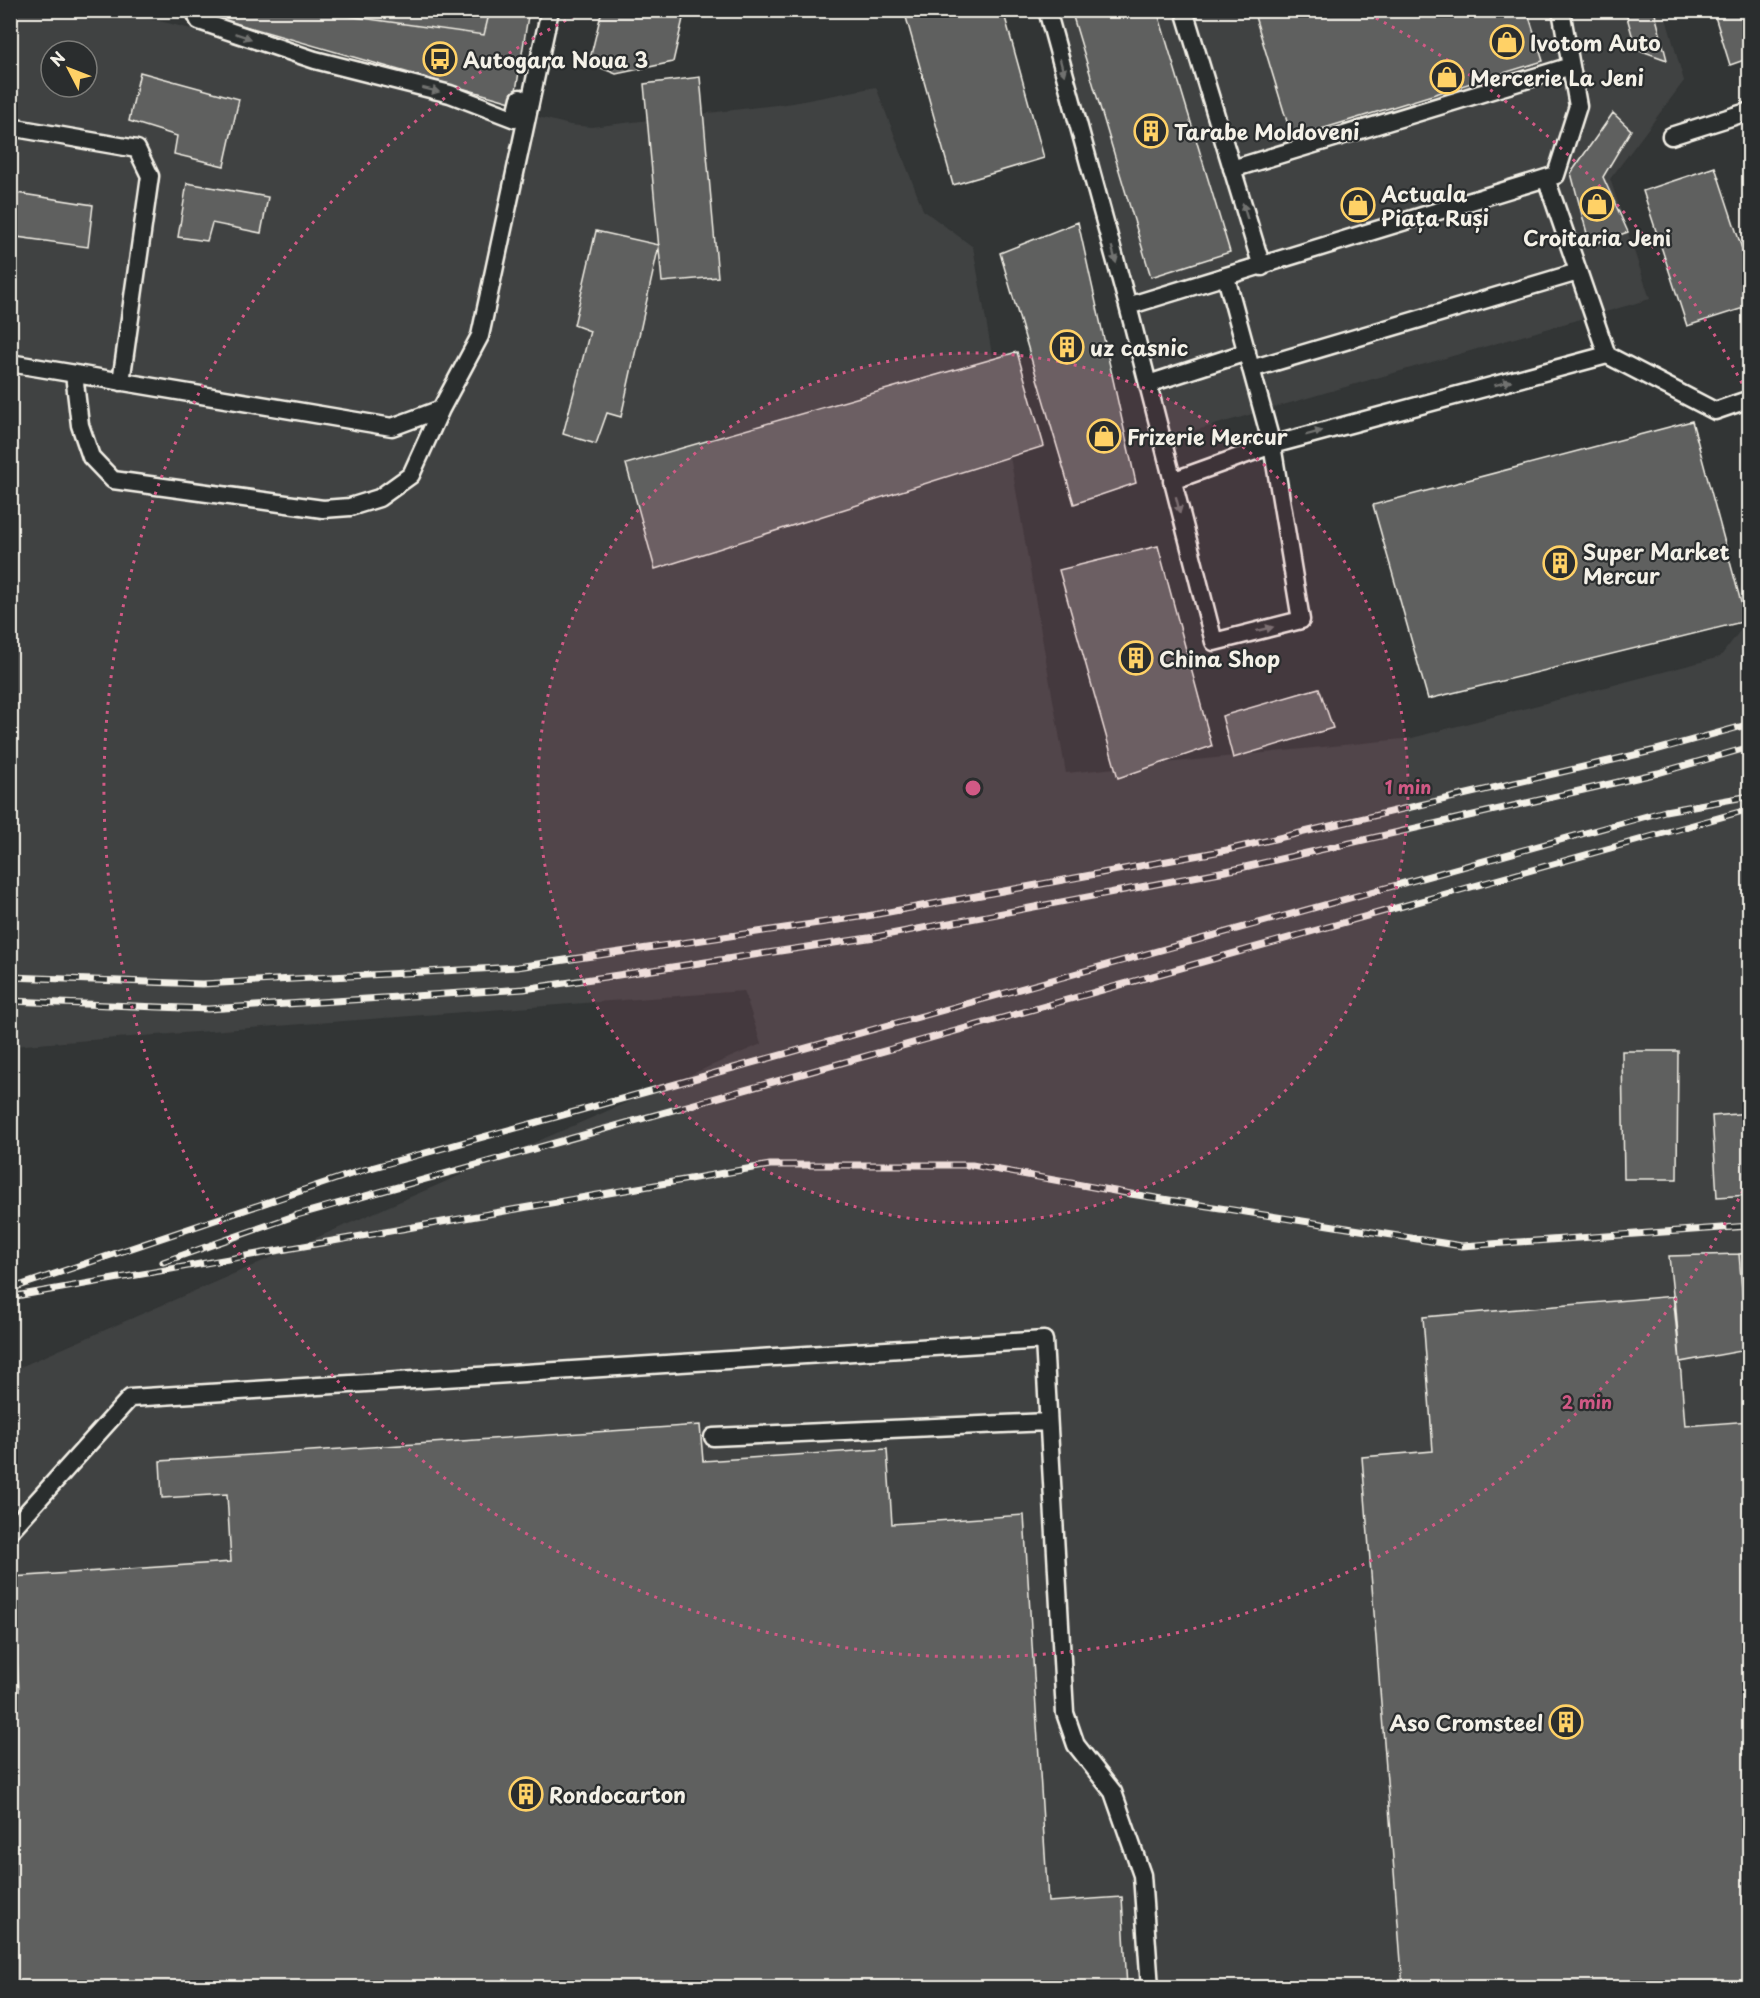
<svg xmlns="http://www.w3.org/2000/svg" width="1760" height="1998" viewBox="0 0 1760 1998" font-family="'Playpen Sans',sans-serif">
<rect width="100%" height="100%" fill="#323535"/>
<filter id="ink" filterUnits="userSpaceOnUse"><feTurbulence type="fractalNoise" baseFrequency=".0167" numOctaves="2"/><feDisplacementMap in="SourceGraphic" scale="12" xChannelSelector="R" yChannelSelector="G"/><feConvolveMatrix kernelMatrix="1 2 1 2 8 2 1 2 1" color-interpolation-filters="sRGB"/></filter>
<g filter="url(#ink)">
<path fill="#404242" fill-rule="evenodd" d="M11,11h109l450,114 21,2 202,-24 83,-16 47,123 50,37 93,526 346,-35 308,-81 29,-38v1368h-1738v-616l750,-327 -17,-53 -733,55zM51,51h36v36h-36z
M1037,11h627l20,70 -74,98 40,120 -481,139z"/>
<path fill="#5f605f" stroke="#f4f1e8" stroke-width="1.5" d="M204,10h325l-15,93 -311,-89z
M304,10h186l-6,25z
M602,10h83l-12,52 -57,12 -27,-11z
M904,10h99l41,148 -91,27z
M1071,10h86l73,242 -79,25z
M1253,10h274l16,51 -251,77z
M1625,10h29l13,50 -31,-11z
M1713,10h37v48l-20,7z
M140,72l99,27 -15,67 -50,-12 3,-18 -48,-15z
M700,77l18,200 -56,5 -18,-198z
M1613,113l18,17 -28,47 25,55 -38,13 -19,-72z
M1715,167l35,106v33l-63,20 -44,-135z
M187,183l81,14 -7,36 -49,-10 -5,18 -29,-4z
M10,192l83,13 -5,42 -78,-11z
M1078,222l58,261 -62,21 -74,-251z
M596,231l63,14 -38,172 -14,-4 -11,31 -33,-10 27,-103 -16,-6z
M1017,352l27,94 -389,123 -29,-105z
M1692,421l54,200 -318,78 -55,-194z
M1158,546l54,200 -94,32 -59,-208z
M1319,688l14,40 -100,30 -11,-42z
M1622,1051h56l-1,128h-53z
M1750,1113v82l-33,2 -5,-81z
M1750,1253v97h-3l-8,-96z
M1739,1254l8,96 -67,12 -11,-106z
M1675,1296l10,130 65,-5v567h-347l-41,-531 71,-6 -10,-134z
M700,1425l3,36 184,-12 5,75 132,-9 24,387 74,-5 5,91h-1117v-296l9,-1 -7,-114 219,-15 -4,-68 -65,4 -2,-37z"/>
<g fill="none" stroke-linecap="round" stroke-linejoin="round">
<g stroke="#f4f1e8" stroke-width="21">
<path id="lane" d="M194,10l5,11 116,39 135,34 65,25 5,-21
M1047,10l81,296 86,336 87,-22 -29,-175 335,-90 -61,-177
M1184,10l78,257
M10,127l127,22 13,27 -29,206
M1671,136l79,-25
M1232,169l339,-103
M1128,306l428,-131 22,-69 -17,-96
M1607,355l108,56 35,-12
M10,363l382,64 49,-18 39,-73 70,-326
M1251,369l327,-97
M74,374l6,51 11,32 22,23 210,29 27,-2 29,-9 32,-23 30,-66
M1148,384l99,-32
M1172,481l100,-36 -46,-168
M713,1437l334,-15
M10,1531l120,-133 914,-58 21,373 11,32 37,47 29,83 8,113"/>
</g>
<use href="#lane" stroke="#2a2d2e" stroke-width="16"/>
<g stroke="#f4f1e8" stroke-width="7">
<path id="rail" d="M10,977l192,7 315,-17 350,-51 360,-66 429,-100 94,-26
M10,1001l198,8 316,-20 351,-52 361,-68 422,-96 92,-26
M163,1262l134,-47 1453,-406
M10,1289l350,-118 1305,-360 85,-15
M10,1297l760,-132h202l159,29 331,52 288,-20"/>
</g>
<use href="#rail" stroke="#2a2d2e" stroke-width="4.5" stroke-dasharray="14" stroke-linecap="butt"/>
</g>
<defs><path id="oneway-solid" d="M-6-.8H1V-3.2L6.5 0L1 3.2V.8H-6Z" transform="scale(1.5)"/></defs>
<g fill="#71726f">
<use href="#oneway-solid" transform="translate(243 36) rotate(19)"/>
<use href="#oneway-solid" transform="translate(1062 67) rotate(75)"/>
<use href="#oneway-solid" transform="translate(431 90) rotate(14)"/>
<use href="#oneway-solid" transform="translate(1245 211) rotate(-107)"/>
<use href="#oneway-solid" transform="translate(1114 255) rotate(75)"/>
<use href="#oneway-solid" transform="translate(1503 383) rotate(-15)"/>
<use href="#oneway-solid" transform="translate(1314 433) rotate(-15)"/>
<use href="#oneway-solid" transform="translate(1178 505) rotate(76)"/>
<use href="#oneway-solid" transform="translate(1265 629) rotate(-14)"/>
</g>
</g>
<circle cx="973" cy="788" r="435" fill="#d15985" fill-opacity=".12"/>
<g fill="none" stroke="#d15985" stroke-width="3" stroke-dasharray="3 6">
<circle cx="973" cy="788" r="435"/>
<path d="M1747 1183A869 869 0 1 1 578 14M1368 14A869 869 0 0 1 1747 393"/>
</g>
<defs>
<g id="shop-ring" transform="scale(1.725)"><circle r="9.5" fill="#2a2d2e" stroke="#ffd166" stroke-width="1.5"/><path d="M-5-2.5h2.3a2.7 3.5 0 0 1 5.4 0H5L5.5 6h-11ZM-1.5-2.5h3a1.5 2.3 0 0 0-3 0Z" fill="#ffd166"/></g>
<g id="bus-ring" transform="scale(1.725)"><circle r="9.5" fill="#2a2d2e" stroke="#ffd166" stroke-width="1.5"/><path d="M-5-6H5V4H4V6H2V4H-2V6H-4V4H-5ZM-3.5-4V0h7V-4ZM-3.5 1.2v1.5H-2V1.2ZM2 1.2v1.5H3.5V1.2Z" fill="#ffd166"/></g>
<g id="building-ring" transform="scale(1.725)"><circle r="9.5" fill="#2a2d2e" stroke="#ffd166" stroke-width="1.5"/><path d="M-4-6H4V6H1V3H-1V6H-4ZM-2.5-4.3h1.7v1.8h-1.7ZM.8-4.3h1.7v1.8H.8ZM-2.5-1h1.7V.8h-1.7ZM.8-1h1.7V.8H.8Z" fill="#ffd166"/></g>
</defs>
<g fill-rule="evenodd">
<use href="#shop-ring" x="1507" y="42"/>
<use href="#bus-ring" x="440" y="59"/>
<use href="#shop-ring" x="1447" y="77"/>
<use href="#building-ring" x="1151" y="131"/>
<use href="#shop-ring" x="1597" y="204"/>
<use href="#shop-ring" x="1358" y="205"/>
<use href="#building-ring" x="1067" y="347"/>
<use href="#shop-ring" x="1104" y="436"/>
<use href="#building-ring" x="1560" y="563"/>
<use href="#building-ring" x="1136" y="658"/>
<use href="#building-ring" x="1566" y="1722"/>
<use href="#building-ring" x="526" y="1794"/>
</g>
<g text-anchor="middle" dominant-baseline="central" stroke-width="4.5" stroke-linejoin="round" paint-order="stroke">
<g font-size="21" font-weight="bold" fill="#f4f1e8" stroke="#2a2d2e" text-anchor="start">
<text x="1530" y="42">Ivotom Auto</text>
<text x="463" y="59">Autogara Noua 3</text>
<text x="1470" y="77">Mercerie La Jeni</text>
<text x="1174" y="131">Tarabe Moldoveni</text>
<text x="1381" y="193">Actuala<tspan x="1381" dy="24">Piața Ruși</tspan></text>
<text x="1597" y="237" text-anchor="middle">Croitaria Jeni</text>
<text x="1090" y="347">uz casnic</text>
<text x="1127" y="436">Frizerie Mercur</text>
<text x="1583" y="551">Super Market<tspan x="1583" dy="24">Mercur</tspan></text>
<text x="1159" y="658">China Shop</text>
<text x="1543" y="1722" text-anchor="end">Aso Cromsteel</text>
<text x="549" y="1794">Rondocarton</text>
</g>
</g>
<circle cx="973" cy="788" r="9" fill="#d15985" stroke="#2a2d2e" stroke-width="3"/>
<g font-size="18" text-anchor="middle" font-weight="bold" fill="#d15985" stroke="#2a2d2e" stroke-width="4.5" stroke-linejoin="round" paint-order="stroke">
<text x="1408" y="794">1 min</text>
<text x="1587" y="1409">2 min</text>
</g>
<rect width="1760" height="1998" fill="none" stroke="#2a2d2e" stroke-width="36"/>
<rect x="18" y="18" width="1724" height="1962" fill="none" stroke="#f4f1e8" stroke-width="2" filter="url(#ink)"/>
<g transform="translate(69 69) rotate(312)"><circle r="28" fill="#2a2d2e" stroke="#7b7b78" stroke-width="1.5"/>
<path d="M0-4.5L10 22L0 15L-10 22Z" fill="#ffd166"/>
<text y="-9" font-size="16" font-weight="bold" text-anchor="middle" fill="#f4f1e8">N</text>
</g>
</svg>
